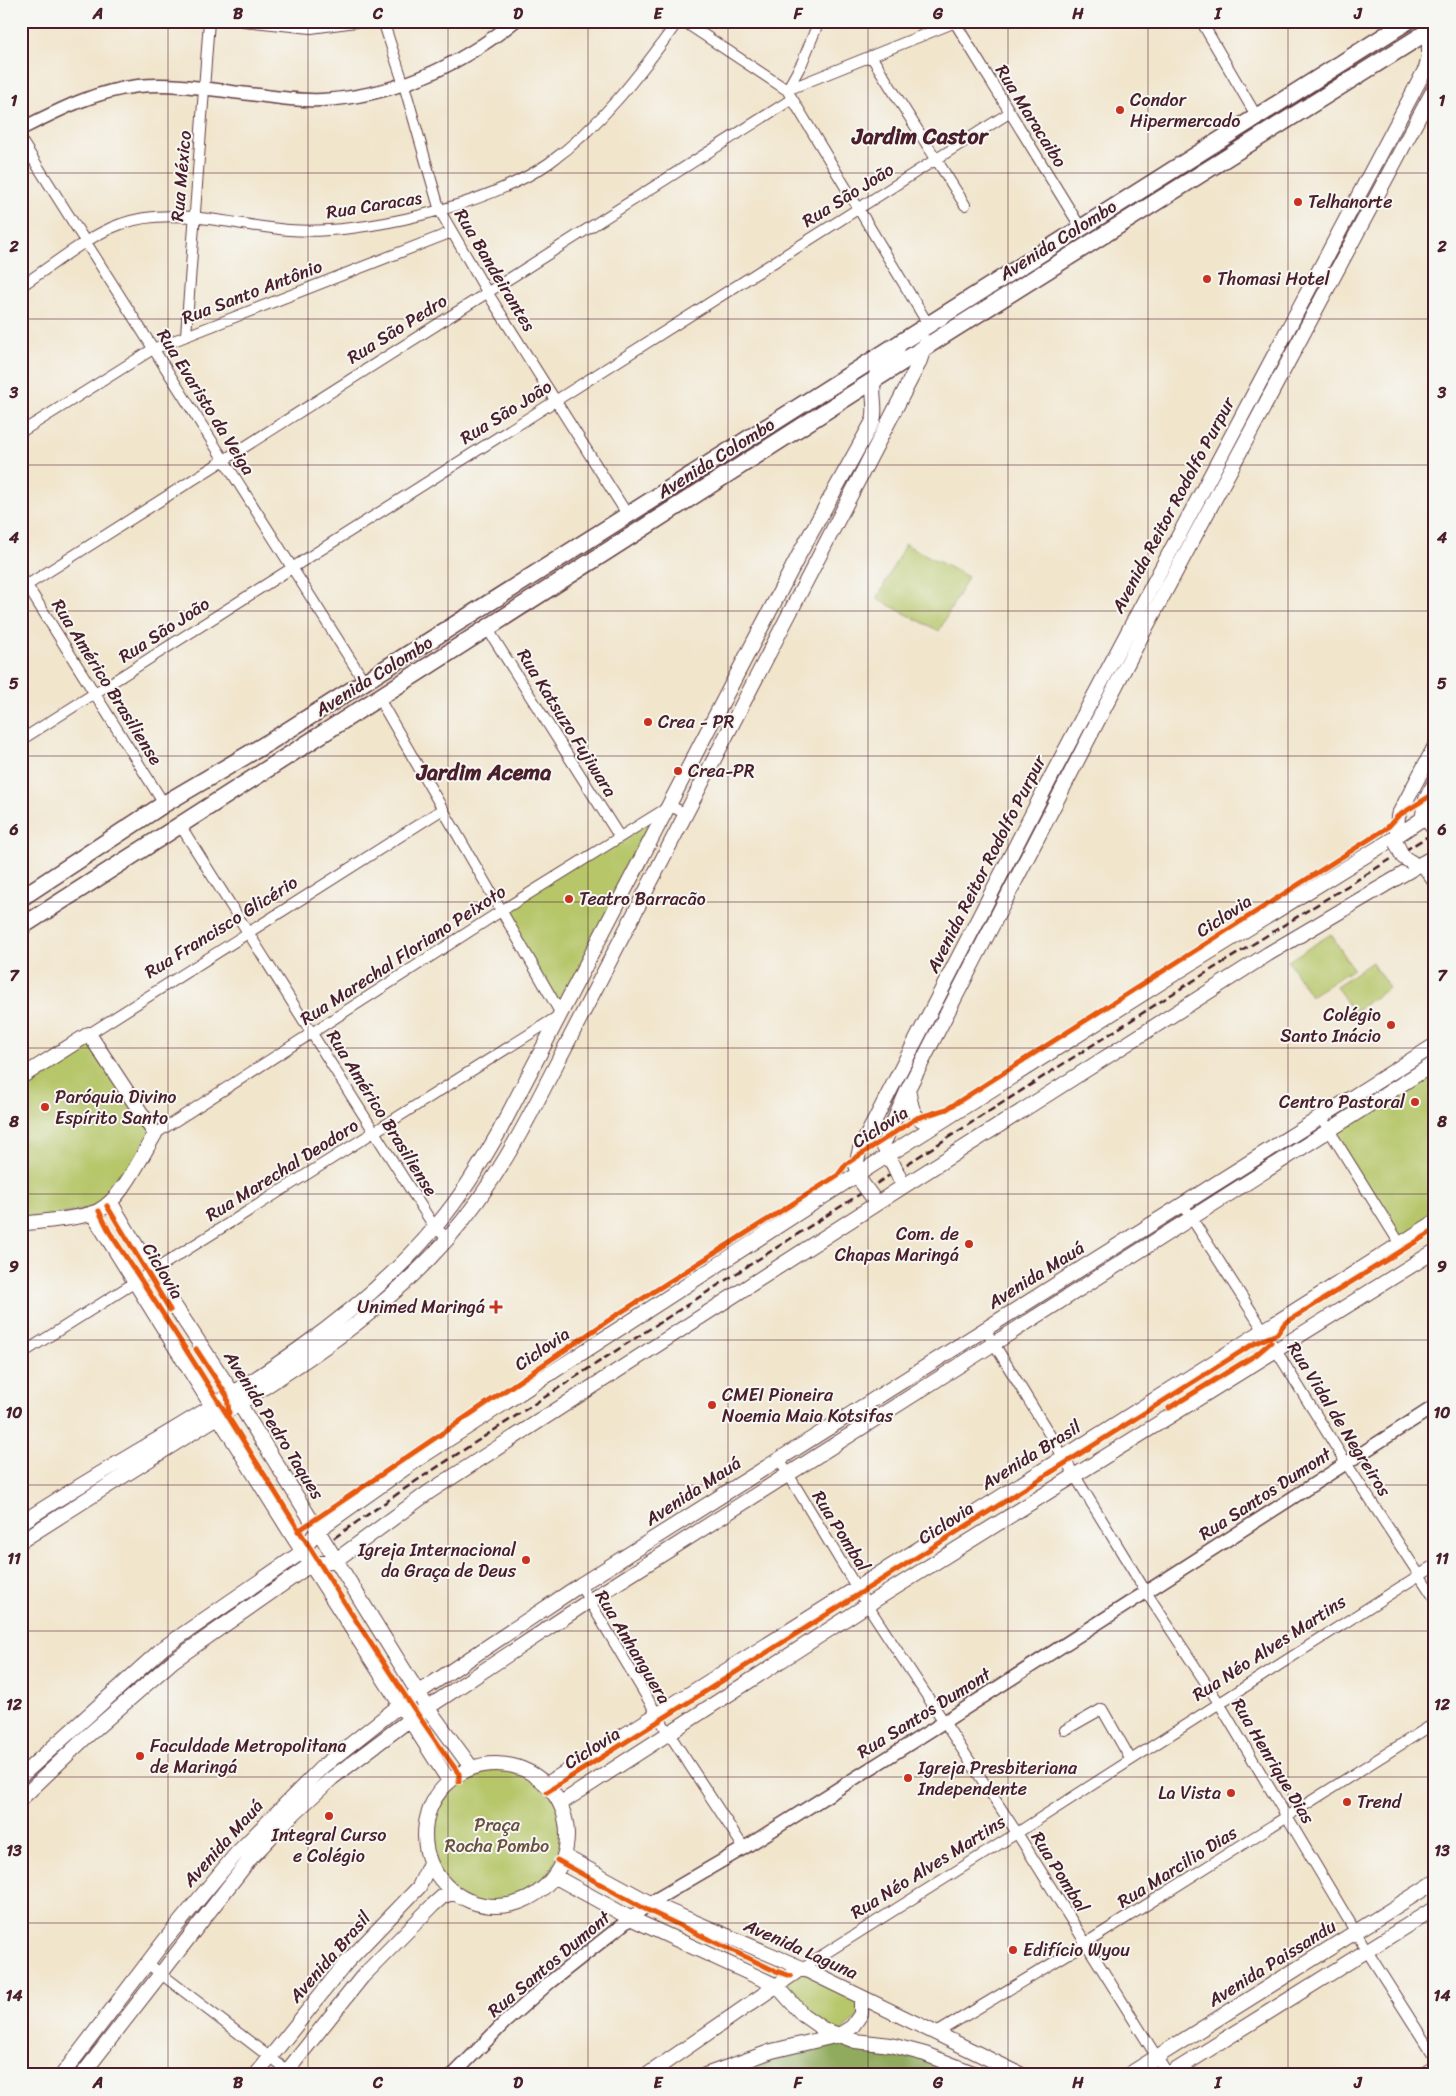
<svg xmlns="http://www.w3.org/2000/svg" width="1456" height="2096" viewBox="0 0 1456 2096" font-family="Sriracha,sans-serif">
<rect width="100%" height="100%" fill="#f6f6f2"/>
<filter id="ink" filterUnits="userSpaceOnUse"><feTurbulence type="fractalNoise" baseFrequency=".02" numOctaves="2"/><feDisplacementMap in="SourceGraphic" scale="10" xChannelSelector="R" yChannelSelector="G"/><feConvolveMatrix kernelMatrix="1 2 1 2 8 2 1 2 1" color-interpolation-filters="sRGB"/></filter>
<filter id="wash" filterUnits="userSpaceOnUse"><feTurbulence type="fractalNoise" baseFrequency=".0096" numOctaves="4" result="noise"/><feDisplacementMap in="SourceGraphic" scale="20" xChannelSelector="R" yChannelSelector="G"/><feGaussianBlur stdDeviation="1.12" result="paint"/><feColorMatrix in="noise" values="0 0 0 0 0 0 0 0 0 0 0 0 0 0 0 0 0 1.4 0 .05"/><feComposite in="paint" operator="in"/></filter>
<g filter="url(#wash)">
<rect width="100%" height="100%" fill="#f1e5cc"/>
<path fill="#b6c669" stroke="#80724a" d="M905,544l63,33 -29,54 -62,-32z
M670,806l-109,208 -60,-103z
M1331,934l22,35 -42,27 -23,-35z
M1372,962l17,26 -36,24 -17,-26z
M89,1034l66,100 -44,69 -90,21v-147z
M1435,1063v159l-35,22 -72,-114z
M425 1835a71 71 0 1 1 142 0a71 71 0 1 1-142 0Z
M802,1968l59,29v17l-22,21 -62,-49z"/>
<path fill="#90ab5d" stroke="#6d6544" d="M839,2035l139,40h-273z"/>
</g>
<g filter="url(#ink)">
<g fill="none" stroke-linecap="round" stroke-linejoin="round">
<g stroke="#633d43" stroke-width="12">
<path id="minor" d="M243,21l68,7 52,-7
M383,21l21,64 36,126 47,81 140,222
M683,21l104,69 141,234
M954,21l127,207
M1201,21l56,96
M871,56l94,149
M787,90l171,-69
M787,90l15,-27 17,-42
M21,140l343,541
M21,286c31,-20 66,-50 100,-62 50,-19 115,2 168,6 72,6 200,-25 260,-67 52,-37 92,-90 129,-142
M186,335l23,-314
M21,432l132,-83 299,-117
M21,576l143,228
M21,589l771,-490
M487,628l132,208
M378,697l183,317
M21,740l988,-627
M180,825l255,403 13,10
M89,1034l354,-225
M1321,1117l79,127
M155,1134l346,-223 169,-105 15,7
M1183,1205l81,126 82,132 89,136
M985,1329l161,263 73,111 148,248 68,107
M21,1354l539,-339
M779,1459l85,141 153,233 151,242
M580,1585l84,141 80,122
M1065,1730l37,-21 29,51
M147,1963l146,112
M802,1968l215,-135 418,-268
M935,2034l151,-91 349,-220
M1420,2075l15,-10"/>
</g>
<g stroke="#633d43" stroke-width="15">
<path id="tertiary" d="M21,129c38,-19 74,-38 117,-43 41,-4 80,5 120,9 21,3 43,6 64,5 73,-4 137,-34 193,-79
M453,2075l51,-52 46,-41 100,-79 94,-55 200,-126 491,-316"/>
</g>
<g stroke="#633d43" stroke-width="16">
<path id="secondary" d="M1422,819l4,-20 9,-17
M1422,819l4,-1 9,13
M1398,835l24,-16
M1396,843l2,-27 37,-70
M1411,862l6,4 18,-10
M1423,864l12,18
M21,1077l68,-43 66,100c-14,23 -33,65 -57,77 -17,8 -57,10 -77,13
M908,1089c4,23 5,34 31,34
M892,1163l-9,-18 25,-56 235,-456 292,-546
M861,1181l-5,-16 4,-16 190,-370 376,-711 3,-12v-26
M111,1203l41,69 80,120 195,315 44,60
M92,1213l200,322 157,246
M21,1523c135,-89 312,-171 415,-297 25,-29 44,-61 63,-94l302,-581 72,-130c4,-13 -2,-27 1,-40 3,-12 15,-25 24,-33
M21,1541c60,-38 119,-76 179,-113 80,-50 164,-101 230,-170 48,-49 82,-107 113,-168l376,-727 7,-21
M425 1835a71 71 0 1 1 142 0a71 71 0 1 1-142 0Z
M21,1776l142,-128 139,-96 16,-22 100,-71 431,-279 322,-204 225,-139
M547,1784l888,-562
M21,1799l64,-61 88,-77 137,-96 26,-5 93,-68 478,-308 361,-230 149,-88
M561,1803l306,-198 568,-354
M564,1856l86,47 152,65 220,107
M554,1876l76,42 147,68 26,29 20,14 32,12 36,4 34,9 53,21
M62,2075l103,-135 71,-86 86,-87 78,-62 180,-120 855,-540
M82,2075l168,-216 39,-41 43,-40 77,-58 180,-119 846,-538
M256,2075l90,-112 73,-76 11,-24
M284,2075l78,-98 71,-72 9,-8 12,-5
M647,2075l155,-107
M705,2075l67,-24 67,-16 13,-8 9,-13v-17
M1128,2075l307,-193
M1168,2075l267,-167"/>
</g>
<g stroke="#633d43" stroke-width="19">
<path id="primary" d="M21,898l143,-94 107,-63 1137,-720
M21,927l928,-595 486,-305"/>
</g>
<use href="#minor" stroke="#fff" stroke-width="10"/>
<use href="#tertiary" stroke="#fff" stroke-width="12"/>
<use href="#secondary" stroke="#fff" stroke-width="14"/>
<use href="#primary" stroke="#fff" stroke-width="16"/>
<path stroke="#4a1f2b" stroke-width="2.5" stroke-dasharray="8 4" stroke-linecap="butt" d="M334,1538l82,-57 218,-142 546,-350 255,-157"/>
<g stroke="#633d43" stroke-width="16" stroke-linecap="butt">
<path id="secondary-bridge" d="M1396,843l7,14 8,5
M893,1164l7,15
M862,1183l11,15"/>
</g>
<use href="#secondary-bridge" stroke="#fff" stroke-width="14"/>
<g stroke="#f6f6f2" stroke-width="8">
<path id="cycleway" d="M107,1206l63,104
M99,1211l11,22c120,178 225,366 349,541v7
M196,1349l31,47 2,17
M1169,1408l88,-54 14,-12
M298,1531l317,-215 223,-141 8,-11 71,-46 30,-9 440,-281 11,-12 37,-23
M547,1792l706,-448 24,-10 8,-11 150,-93
M557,1860l86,48 130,62 18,6"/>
</g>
<use href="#cycleway" stroke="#e8590c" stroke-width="5"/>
</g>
</g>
<path fill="none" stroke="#4a1f2b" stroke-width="1" stroke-opacity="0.55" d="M168,21v2054M308,21v2054M448,21v2054M588,21v2054M728,21v2054M868,21v2054M1008,21v2054M1148,21v2054M1288,21v2054M21,173h1414M21,319h1414M21,465h1414M21,611h1414M21,756h1414M21,902h1414M21,1048h1414M21,1194h1414M21,1340h1414M21,1485h1414M21,1631h1414M21,1777h1414M21,1923h1414"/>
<g fill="#c8321e" stroke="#f6f6f2" stroke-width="2">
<circle cx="1120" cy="110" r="5"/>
<circle cx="1298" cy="202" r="5"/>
<circle cx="1207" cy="279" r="5"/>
<circle cx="648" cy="722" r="5"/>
<circle cx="678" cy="771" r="5"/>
<circle cx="569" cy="899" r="5"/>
<circle cx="1391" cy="1025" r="5"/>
<circle cx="1415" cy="1102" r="5"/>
<circle cx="45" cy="1107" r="5"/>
<circle cx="969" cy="1244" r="5"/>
<path d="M493.5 1299.5h5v5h5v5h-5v5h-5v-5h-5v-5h5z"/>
<circle cx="712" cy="1405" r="5"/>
<circle cx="526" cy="1560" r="5"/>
<circle cx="140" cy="1756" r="5"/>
<circle cx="908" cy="1778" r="5"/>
<circle cx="1231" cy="1793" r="5"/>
<circle cx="1347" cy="1802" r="5"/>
<circle cx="329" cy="1816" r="5"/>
<circle cx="1013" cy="1950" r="5"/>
</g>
<g text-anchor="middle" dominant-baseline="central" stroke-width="4" stroke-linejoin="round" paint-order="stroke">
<g font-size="18" fill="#4a1f2b" stroke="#f6f6f2" text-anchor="start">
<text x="1130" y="100">Condor<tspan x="1130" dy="21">Hipermercado</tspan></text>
<text x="1308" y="202">Telhanorte</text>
<text x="1217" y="279">Thomasi Hotel</text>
<text x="658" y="722">Crea - PR</text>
<text x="688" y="771">Crea-PR</text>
<text x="579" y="899">Teatro Barracão</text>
<text x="1381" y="1015" text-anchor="end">Colégio<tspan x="1381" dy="21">Santo Inácio</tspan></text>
<text x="55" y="1097">Paróquia Divino<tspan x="55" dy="21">Espírito Santo</tspan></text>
<text x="1405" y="1102" text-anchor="end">Centro Pastoral</text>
<text x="959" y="1234" text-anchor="end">Com. de<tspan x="959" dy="21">Chapas Maringá</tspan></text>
<text x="485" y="1307" text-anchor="end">Unimed Maringá</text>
<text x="722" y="1395">CMEI Pioneira<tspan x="722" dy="21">Noemia Maia Kotsifas</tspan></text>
<text x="516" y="1550" text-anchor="end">Igreja Internacional<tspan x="516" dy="21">da Graça de Deus</tspan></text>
<text x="150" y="1746">Faculdade Metropolitana<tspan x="150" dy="21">de Maringá</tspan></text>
<text x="918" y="1768">Igreja Presbiteriana<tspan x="918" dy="21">Independente</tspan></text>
<text x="1221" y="1793" text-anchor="end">La Vista</text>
<text x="1357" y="1802">Trend</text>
<text x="329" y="1835" text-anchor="middle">Integral Curso<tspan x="329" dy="21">e Colégio</tspan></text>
<text x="1023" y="1950">Edifício Wyou</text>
</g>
<g font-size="18" fill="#4a1f2b" stroke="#f6f6f2">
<text transform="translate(1031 116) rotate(58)">Rua Maracaibo</text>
<text transform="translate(181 176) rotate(-85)">Rua México</text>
<text transform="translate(848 195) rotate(-32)">Rua São João</text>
<text transform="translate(374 205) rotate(-9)">Rua Caracas</text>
<text transform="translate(1058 240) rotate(-32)">Avenida Colombo</text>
<text transform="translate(495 270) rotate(59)">Rua Bandeirantes</text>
<text transform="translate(252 292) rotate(-21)">Rua Santo Antônio</text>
<text transform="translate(397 329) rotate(-32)">Rua São Pedro</text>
<text transform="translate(206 402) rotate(58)">Rua Evaristo da Veiga</text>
<text transform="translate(506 412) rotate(-32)">Rua São João</text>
<text transform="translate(716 458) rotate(-32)">Avenida Colombo</text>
<text transform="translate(1173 505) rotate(-62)">Avenida Reitor Rodolfo Purpur</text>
<text transform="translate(164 630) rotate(-33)">Rua São João</text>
<text transform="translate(374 676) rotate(-32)">Avenida Colombo</text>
<text transform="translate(107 682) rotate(58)">Rua Américo Brasiliense</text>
<text transform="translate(567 723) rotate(58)">Rua Katsuzo Fujiwara</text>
<text transform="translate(986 864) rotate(-63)">Avenida Reitor Rodolfo Purpur</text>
<text transform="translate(1224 916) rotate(-33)">Ciclovia</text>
<text transform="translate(221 927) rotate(-32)">Rua Francisco Glicério</text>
<text transform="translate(403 955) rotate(-33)">Rua Marechal Floriano Peixoto</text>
<text transform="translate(382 1113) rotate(58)">Rua Américo Brasiliense</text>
<text transform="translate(880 1127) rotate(-32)">Ciclovia</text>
<text transform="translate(282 1170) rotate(-32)">Rua Marechal Deodoro</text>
<text transform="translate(163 1271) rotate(59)">Ciclovia</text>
<text transform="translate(1036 1275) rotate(-32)">Avenida Mauá</text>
<text transform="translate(542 1349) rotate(-34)">Ciclovia</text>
<text transform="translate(1339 1419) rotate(58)">Rua Vidal de Negreiros</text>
<text transform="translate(274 1425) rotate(58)">Avenida Pedro Taques</text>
<text transform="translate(1031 1455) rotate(-32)">Avenida Brasil</text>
<text transform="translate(693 1491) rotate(-33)">Avenida Mauá</text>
<text transform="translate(1265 1494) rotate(-33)">Rua Santos Dumont</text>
<text transform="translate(946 1523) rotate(-33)">Ciclovia</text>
<text transform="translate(841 1531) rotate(58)">Rua Pombal</text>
<text transform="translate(633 1647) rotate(59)">Rua Anhanguera</text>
<text transform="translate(1269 1648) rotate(-33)">Rua Néo Alves Martins</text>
<text transform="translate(924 1713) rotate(-32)">Rua Santos Dumont</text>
<text transform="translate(592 1748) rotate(-32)">Ciclovia</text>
<text transform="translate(1273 1761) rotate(59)">Rua Henrique Dias</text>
<text transform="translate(223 1843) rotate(-48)">Avenida Mauá</text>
<text transform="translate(928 1867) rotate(-32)">Rua Néo Alves Martins</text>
<text transform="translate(1177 1867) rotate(-32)">Rua Marcilio Dias</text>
<text transform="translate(1060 1872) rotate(58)">Rua Pombal</text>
<text transform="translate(801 1949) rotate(24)">Avenida Laguna</text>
<text transform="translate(330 1957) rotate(-49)">Avenida Brasil</text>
<text transform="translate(1272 1963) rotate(-32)">Avenida Paissandu</text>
<text transform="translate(549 1964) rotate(-40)">Rua Santos Dumont</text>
</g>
<g font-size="18" fill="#6a513e" stroke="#f6f6f2">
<text x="497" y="1825">Praça<tspan x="497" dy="21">Rocha Pombo</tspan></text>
</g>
<g font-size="22" font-weight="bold" fill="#4a1f2b" stroke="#f6f6f2">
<text x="920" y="136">Jardim Castor</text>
<text x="484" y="772">Jardim Acema</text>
</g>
</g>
<rect width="1456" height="2096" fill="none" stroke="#f6f6f2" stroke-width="55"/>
<rect x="28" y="28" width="1400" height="2040" fill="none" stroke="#4a1f2b" stroke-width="2"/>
<g font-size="16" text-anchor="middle" font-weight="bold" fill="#4a1f2b">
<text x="98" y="19">A</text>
<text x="238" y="19">B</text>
<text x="378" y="19">C</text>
<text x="518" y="19">D</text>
<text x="658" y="19">E</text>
<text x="798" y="19">F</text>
<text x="938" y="19">G</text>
<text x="1078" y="19">H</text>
<text x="1218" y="19">I</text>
<text x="1358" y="19">J</text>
<text x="14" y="106">1</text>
<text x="1442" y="106">1</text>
<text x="14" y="252">2</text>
<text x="1442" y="252">2</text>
<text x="14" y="398">3</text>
<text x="1442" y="398">3</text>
<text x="14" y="543">4</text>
<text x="1442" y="543">4</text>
<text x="14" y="689">5</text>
<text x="1442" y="689">5</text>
<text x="14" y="835">6</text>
<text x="1442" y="835">6</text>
<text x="14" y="981">7</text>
<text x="1442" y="981">7</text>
<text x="14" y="1127">8</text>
<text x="1442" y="1127">8</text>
<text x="14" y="1272">9</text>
<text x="1442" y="1272">9</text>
<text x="14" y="1418">10</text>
<text x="1442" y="1418">10</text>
<text x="14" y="1564">11</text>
<text x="1442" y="1564">11</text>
<text x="14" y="1710">12</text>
<text x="1442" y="1710">12</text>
<text x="14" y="1856">13</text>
<text x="1442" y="1856">13</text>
<text x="14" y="2001">14</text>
<text x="1442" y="2001">14</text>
<text x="98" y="2088">A</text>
<text x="238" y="2088">B</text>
<text x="378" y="2088">C</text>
<text x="518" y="2088">D</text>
<text x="658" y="2088">E</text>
<text x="798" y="2088">F</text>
<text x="938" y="2088">G</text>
<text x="1078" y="2088">H</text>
<text x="1218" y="2088">I</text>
<text x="1358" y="2088">J</text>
</g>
</svg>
